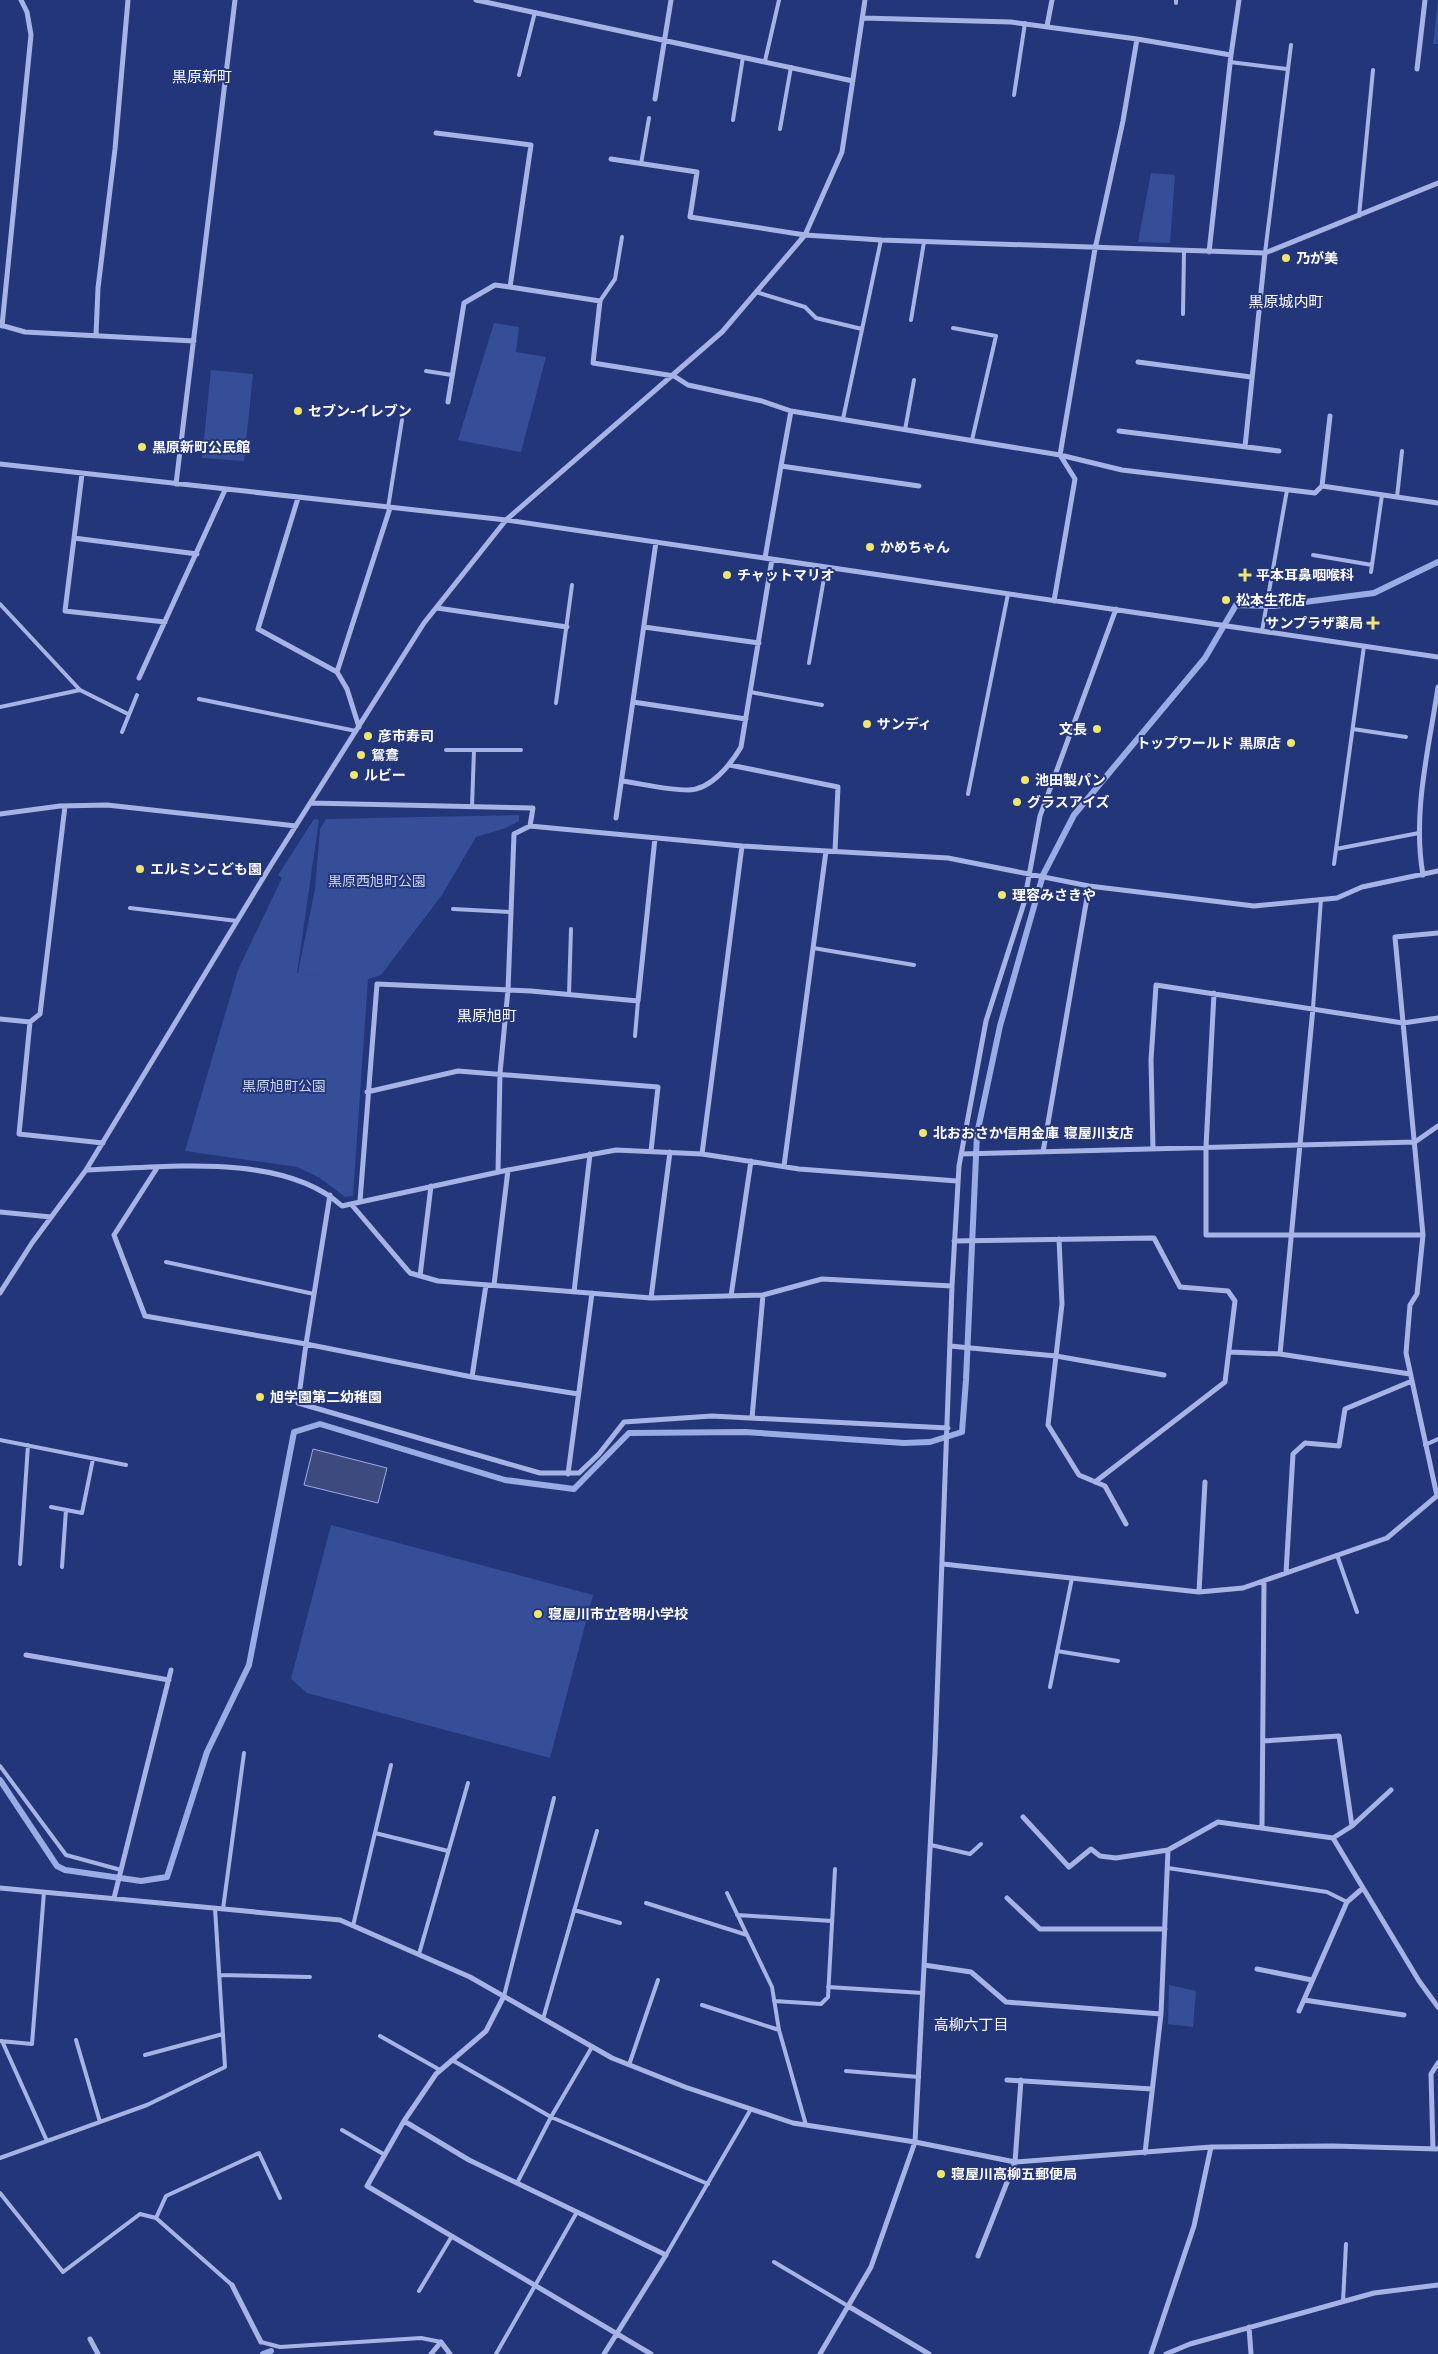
<svg xmlns="http://www.w3.org/2000/svg" width="1438" height="2354" viewBox="0 0 1438 2354" font-family="'DejaVu Sans','Noto Sans JP',sans-serif">
<rect width="100%" height="100%" fill="#23367a"/>
<path fill="#364d98" d="M1438,0v44h-5z
M1151,173l24,2 -5,68 -32,-1z
M494,323l25,4 -3,25 30,5 -25,95 -63,-12z
M211,370l42,4 -9,87 -42,-3z
M519,815v6l-13,7 -30,9 -34,58 -61,80 -13,4 -15,217 -8,1 -25,-19 -23,-11 -112,-16 53,-181 44,-92 -4,-3 36,-56 5,1 -22,153 39,4 -38,-4 17,-84 5,-60 6,-10z
M331,1525l262,70 -43,163 -243,-65 -16,-14z
M1169,1985l27,6 -3,36 -25,-3z"/>
<path fill="#3d4a7d" stroke="#9aace6" d="M313,1449l74,19 -9,35 -74,-18z"/>
<g fill="none" stroke-linecap="round" stroke-linejoin="round">
<path stroke="#9aace6" stroke-width="6" d="M0,1780l57,86 8,4 76,11 26,-4 40,-125 42,-87 45,-233 26,-8 185,56 69,9 55,-56 116,-1 159,11 26,-1 32,-10 4,-52 11,-246 23,-108 43,-151 31,-60 131,-157 31,-53 38,1 100,-13 64,-31
M263,2354l8,-3"/>
<path stroke="#a6b4e5" stroke-width="4" d="M1176,3v-3
M765,61l14,-61
M1230,62l57,7
M519,75l16,-63
M1014,95l11,-72
M733,120l10,-63
M780,129l11,-62
M641,164l8,-46
M1359,216l14,-146
M1265,253l26,-208
M756,292l49,15 11,11 46,11
M600,301l15,-22 7,-42
M1183,314l1,-63
M911,320l13,-78
M953,328l43,8 -24,104
M426,371l26,4
M843,419l38,-179
M905,430l9,-50
M1397,497l5,-46
M388,508l14,-88
M1313,555l59,10
M1371,572l11,-77
M0,604l80,86 48,24
M1262,631l25,-141
M809,663l17,-96
M750,692l72,13
M199,699l157,32
M556,703l16,-118
M0,707l80,-17
M1353,729l53,8
M122,732l15,-37
M446,750h75
M968,794l40,-200
M472,807l2,-57
M1336,849l83,-16
M1334,864l30,-218
M130,908l107,13
M453,909l58,3
M813,948l101,17
M569,994l2,-65
M1313,1008l8,-109
M635,1036l3,-35
M166,1262l148,32
M0,1440l126,25
M1425,1445l13,-6
M51,1507l31,6 11,-54
M1337,1555l20,57
M20,1564l8,-119
M62,1567l4,-57
M1057,1651l61,10
M1050,1687l22,-109
M0,1766l66,89 55,15
M375,1833l73,18
M931,1845l39,9 11,-10
M1168,1868l159,24 20,10
M727,1893l45,94 7,43 27,95
M646,1903l101,32
M223,1909l21,-156
M574,1910l46,13
M737,1915l95,6
M353,1926l38,-161
M419,1954l49,-171
M219,1975l91,2
M828,1987l95,6
M504,1996l50,-198
M774,2001l47,3 7,-7 7,-128
M702,2005l77,25
M543,2019l54,-188
M380,2036l60,34
M76,2040l24,82
M0,2041l32,3 12,-152
M2,2041l45,100
M145,2055l78,-21
M452,2060l99,57 157,67
M629,2065l29,-85
M846,2071l73,6
M342,2130l43,25
M0,2158l147,-53 78,-38 -10,-159
M517,2183l34,-66 41,-70
M0,2193l63,79 77,-58 16,4 76,67
M156,2218l10,-22 93,-43 21,45
M666,2255l85,-146
M774,2262l74,44
M419,2291l33,-55
M1343,2302l3,-58
M261,2342l19,5 141,-9 20,4
M496,2354l81,-142"/>
<path stroke="#a6b4e5" stroke-width="5" d="M476,0l377,81
M863,18l148,4 126,17 94,16
M1047,26l5,-26
M1417,69l8,-69
M655,99l16,-99
M436,133l95,12 -21,142 -15,-2 -31,18 -16,99
M611,159l86,13 -7,45 115,18 76,5 384,13 173,-70
M1209,252l22,-197 8,-55
M510,287l90,14 -7,62 81,13 14,9 74,16 29,10 269,44 62,15 193,23 7,-7
M0,325l25,7 169,9
M2,326l29,-291 -4,-23 -6,-12
M96,335l2,-47 17,-139 13,-149
M1138,362l113,15
M791,411l-10,55 138,20
M1330,416l-8,70 116,17
M1119,431l160,20
M1245,447l20,-194
M0,464l506,56 932,137
M82,474l-17,137 100,11
M176,484l59,-484
M298,498l-40,131 79,43 10,17 12,38
M74,538l123,16
M765,558l16,-92
M1054,601l21,-122 -15,-24 35,-206 28,-128 14,-82
M437,608l130,19
M644,627l115,16
M337,672l53,-164
M139,678l86,-188
M633,702l113,17
M730,765l108,22 -3,64
M622,781c21,3 45,9 66,9 23,0 43,-26 53,-43l31,-188
M311,803l222,5 -3,18 212,20 206,12 141,28 165,20 83,-8 25,-11 76,-16
M65,806l-25,208 -10,8 -11,112 84,9
M0,814l60,-8 47,-1 189,21
M616,818l40,-276
M1423,875c-11,-62 6,-127 15,-188
M1214,993l-8,154v88h217
M1313,1008l-33,346 130,20
M0,1019l30,3
M367,1092l91,-21 200,16 -7,64
M1153,1149l-2,-89 5,-75 247,38 35,-5
M1043,1152l46,-266
M702,1154l40,-308
M961,1154l454,-12 23,-16
M784,1166l42,-315
M157,1168l-43,67 31,81 161,28 -8,59 242,70h39l20,-19 25,-32 88,-6 236,12
M86,1170c75,-2 196,-19 256,36l9,-2 59,69 28,8 213,17 112,-3 59,-16 130,7
M498,1172l2,-99 8,-83 6,-156 16,-8
M330,1195l-24,149 166,33 106,17
M360,1201l17,-217 154,7 107,10 17,-163
M351,1204l157,-34 108,-20 86,4 97,15 158,12
M0,1212l51,5
M1059,1239l3,65 -14,121 31,50 26,11 21,38
M954,1241l200,-3 26,49 48,4 7,10 -10,81 -130,100
M420,1276l11,-90
M494,1285l14,-115
M574,1292l16,-138
M0,1293l32,-50 54,-73 185,-305 153,-242 82,-103 216,-188 83,-97 37,-83 23,-152
M731,1296l20,-135
M651,1298l19,-146
M950,1346l106,10 108,19
M1229,1352l51,2
M472,1377l14,-92
M752,1418l11,-123
M568,1474l24,-181
M1437,1496l-31,-143 4,-48 7,-11 6,-59 -28,-298 43,-4
M943,1564l256,28 44,-4 144,-50 51,-43
M1286,1573l7,-119 12,-11 34,3 6,-37 67,-28
M1199,1592l6,-110
M26,1655l143,25
M1263,1741l76,-5 13,90
M1023,1817l46,50 22,-18 9,7 16,2 52,-8 50,-28 115,16 86,143 19,26
M1262,1827l2,-246
M1333,1838l19,-12 39,-36
M0,1888l340,32 130,57 142,81 73,29 108,36 122,19 100,20 196,-15 122,-1 105,3
M114,1898l57,-228
M1007,1898l33,31h125
M924,1965l47,7 35,30 155,12
M1257,1969l55,11
M504,1996l-18,35 -50,43 -32,47 -37,65 284,168
M1304,2000l100,15
M1299,2011l48,-109 16,-14
M1007,2080l145,9
M404,2121l65,39 197,95 -62,99
M1433,2149l-2,-75 7,-11
M1145,2153l16,-139 7,-164
M978,2256l37,-94 6,-82
M232,2285l29,57
M848,2306l81,48
M1249,2327l2,27
M90,2339l8,15
M431,2354l10,-12 9,12
M820,2354l51,-87 44,-125 20,-390 17,-466 7,-120 27,-145 38,-118 16,-87 76,-207
M1151,2354l43,-128 17,-79
M1166,2354l24,-10 184,-51 64,-8"/>
</g>
<g fill="#efe769" stroke="#23367a" stroke-width="2">
<circle cx="1286" cy="258" r="5"/>
<circle cx="298" cy="411" r="5"/>
<circle cx="142" cy="447" r="5"/>
<circle cx="870" cy="547" r="5"/>
<circle cx="727" cy="575" r="5"/>
<path d="M1242.5 567.5h5v5h5v5h-5v5h-5v-5h-5v-5h5z"/>
<circle cx="1226" cy="600" r="5"/>
<path d="M1370.5 615.5h5v5h5v5h-5v5h-5v-5h-5v-5h5z"/>
<circle cx="867" cy="724" r="5"/>
<circle cx="1097" cy="729" r="5"/>
<circle cx="368" cy="736" r="5"/>
<circle cx="1291" cy="743" r="5"/>
<circle cx="361" cy="755" r="5"/>
<circle cx="354" cy="775" r="5"/>
<circle cx="1025" cy="780" r="5"/>
<circle cx="1017" cy="802" r="5"/>
<circle cx="140" cy="869" r="5"/>
<circle cx="1002" cy="895" r="5"/>
<circle cx="923" cy="1133" r="5"/>
<circle cx="260" cy="1397" r="5"/>
<circle cx="538" cy="1614" r="5"/>
<circle cx="941" cy="2174" r="5"/>
</g>
<g text-anchor="middle" dominant-baseline="central" stroke-width="4" stroke-linejoin="round" paint-order="stroke">
<g font-size="14" font-weight="bold" fill="#fff" stroke="#23367a" text-anchor="start">
<text x="1296" y="258">乃が美</text>
<text x="308" y="411">セブン-イレブン</text>
<text x="152" y="447">黒原新町公民館</text>
<text x="880" y="547">かめちゃん</text>
<text x="737" y="575">チャットマリオ</text>
<text x="1256" y="575">平本耳鼻咽喉科</text>
<text x="1236" y="600">松本生花店</text>
<text x="1363" y="623" text-anchor="end">サンプラザ薬局</text>
<text x="877" y="724">サンディ</text>
<text x="1087" y="729" text-anchor="end">文長</text>
<text x="378" y="736">彦市寿司</text>
<text x="1281" y="743" text-anchor="end">トップワールド 黒原店</text>
<text x="371" y="755">鴛鴦</text>
<text x="364" y="775">ルビー</text>
<text x="1035" y="780">池田製パン</text>
<text x="1027" y="802">グラスアイズ</text>
<text x="150" y="869">エルミンこども園</text>
<text x="1012" y="895">理容みさきや</text>
<text x="933" y="1133">北おおさか信用金庫 寝屋川支店</text>
<text x="270" y="1397">旭学園第二幼稚園</text>
<text x="548" y="1614">寝屋川市立啓明小学校</text>
<text x="951" y="2174">寝屋川高柳五郵便局</text>
</g>
<g font-size="14" fill="#c9d2f4" stroke="#23367a">
<text x="377" y="881">黒原西旭町公園</text>
<text x="284" y="1086">黒原旭町公園</text>
</g>
<g font-size="15" fill="#fff" stroke="#23367a">
<text x="202" y="77">黒原新町</text>
<text x="1286" y="302">黒原城内町</text>
<text x="487" y="1016">黒原旭町</text>
<text x="971" y="2025">高柳六丁目</text>
</g>
</g>
</svg>
